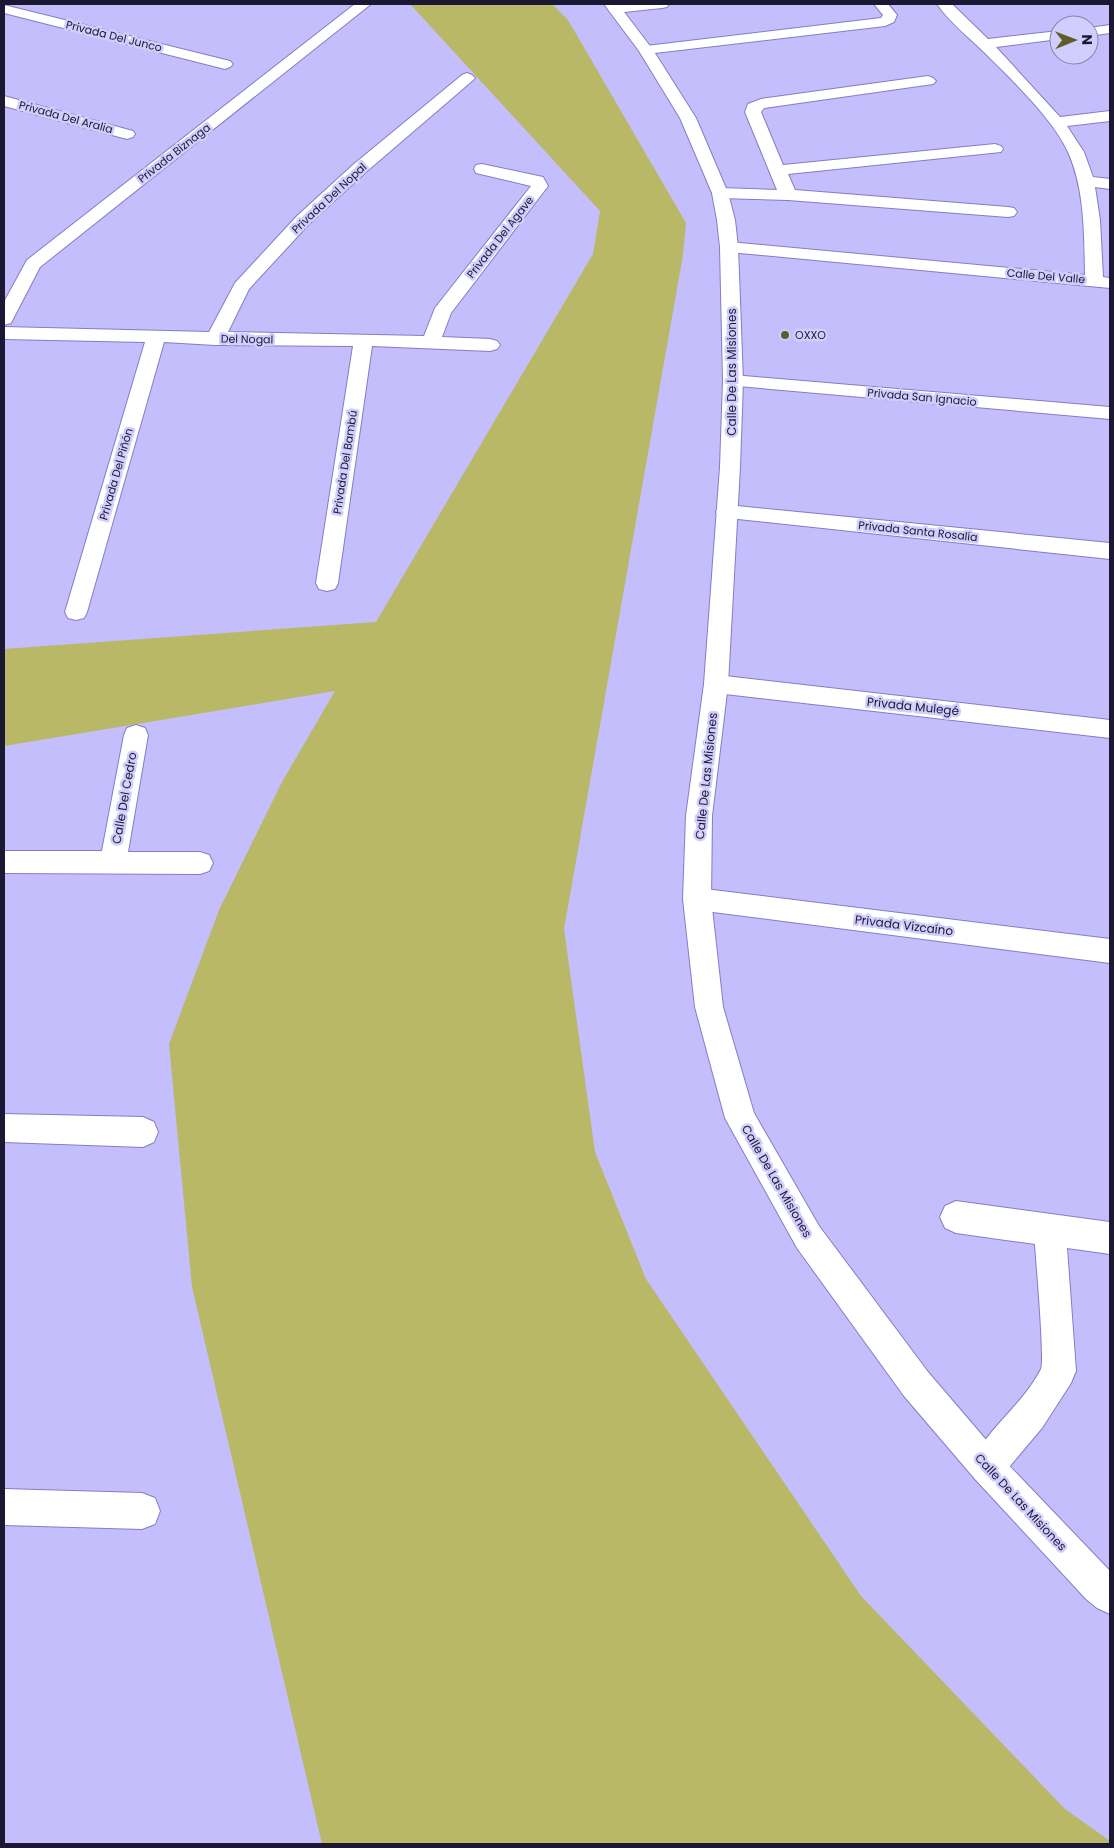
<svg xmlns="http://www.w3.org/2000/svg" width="1114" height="1848" viewBox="0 0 1114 1848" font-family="Poppins,sans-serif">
<rect width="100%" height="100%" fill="#c4befc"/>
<path fill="#b8b867" d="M410,4h142l16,16 118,203 -3,32 -119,674 31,223 51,127 215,317 204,213 45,32v3h-788l-130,-557 -23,-243 50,-134 63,-128 53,-91 -331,55v-97l372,-27 217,-368 7,-43z"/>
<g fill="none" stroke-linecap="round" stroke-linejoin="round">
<g stroke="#867cc5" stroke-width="2">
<path id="minor" d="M355,4h16l-331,263 -27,52 -2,4 -7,2v-23l23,-42z
M624,4h45l-2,3 -5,1 -47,5 -5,-1 -2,-3 2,-3z
M874,4h14l9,11 -3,7 -9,4 -239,28 -5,-1 -2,-3 2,-3 5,-1 235,-28 2,-3z
M937,4h15l36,35 71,-8v8l-63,8 64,70 50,-6v10l-43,5 17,26 9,25 17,2v10l-15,-2 5,33 3,57 7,1v10l-381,-36 -6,-1 -3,-4 3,-4 6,-1 356,33c-1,-41 0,-85 -17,-123 -15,-33 -55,-71 -81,-97 -16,-16 -37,-32 -50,-51z
M4,5l226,56 3,3 -3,3 -5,2 -221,-56z
M1110,25v8l-21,3v-8z
M467,73l5,2 3,3 -3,3 -106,91 -57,52 -60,65 -21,43 196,4 11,-28 96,-122 -55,-13 -2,-4 2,-4 6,-1 61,13 5,9 -97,127 -9,24 48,2 7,2 3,4 -3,4 -7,2 -118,-5 -34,237 -3,6 -8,2 -8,-2 -3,-6 37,-237 -138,-1 -51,-3 -77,270 -3,6 -8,2 -8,-2 -3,-6 80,-270 -141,-3v-12l205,5 26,-49 62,-67 57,-52 108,-89z
M928,76l5,2 3,3 -3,3 -169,24 -3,4 22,53 212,-21 6,2 2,3 -2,3 -213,22 7,16 213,17 6,1 3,4 -3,4 -6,1 -220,-17 -68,-2 -6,-1 -2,-4 2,-4 6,-1 57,2 -32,-78 3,-8 13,-5z
M4,96l129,35 2,3 -2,3 -6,2 -123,-33z
M733,375l377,32v12l-384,-34 -3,-4 3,-4z
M727,505l383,38v16l-391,-42 -3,-5 3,-5z
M716,675l394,45v18l-394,-45 -8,-3 -4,-6 4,-6z
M136,725l9,3 3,7 -20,117h72l9,3 4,8 -4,8 -9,3 -196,-1v-22h98l22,-116 3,-7z
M697,888l413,51v24l-413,-53 -10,-3 -4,-8 4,-8z
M4,1114l139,3 11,5 4,10 -4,10 -11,5 -139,-5z
M956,1201l154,21v32l-43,-6 9,123 -5,12 -29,45 -43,51 -12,6 -12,-6 -6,-12c15,-36 54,-62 72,-98 4,-9 -5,-108 -6,-125l-79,-11 -11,-5 -5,-11 5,-11z
M4,1489l138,4 13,5 5,13 -5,13 -13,5 -138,-4z"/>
</g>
<g stroke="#867cc5" stroke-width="2">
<path id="tertiary" d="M604,4h14l35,46 43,68 32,75 7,27 3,27 5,134 -3,86 -12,217 -16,132 -1,83 12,108 31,106 65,113 109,146 71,83 111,116v43l-13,-6 -11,-9 -111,-120 -71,-83 -107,-148 -72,-130 -30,-111 -12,-108 3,-83 18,-132 16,-217 3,-86 -3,-134 -3,-27 -5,-27 -32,-75 -41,-67z"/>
</g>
<use href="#minor" fill="#fff" fill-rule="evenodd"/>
<use href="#tertiary" fill="#fff" fill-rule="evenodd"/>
</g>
<circle fill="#5e5d2a" stroke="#d1cdfc" stroke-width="2" cx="785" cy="335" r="5"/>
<g text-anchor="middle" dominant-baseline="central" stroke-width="5" stroke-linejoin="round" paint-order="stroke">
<g font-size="11" fill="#1c1733" stroke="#d1cdfc">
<text transform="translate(114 36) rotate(14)">Privada Del Junco</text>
<text transform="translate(66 117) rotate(15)">Privada Del Aralia</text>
<text transform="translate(174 153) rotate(-38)">Privada Biznaga</text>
<text transform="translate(329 198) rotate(-43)">Privada Del Nopal</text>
<text transform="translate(500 237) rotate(-52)">Privada Del Agave</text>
<text transform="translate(1046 276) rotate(5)">Calle Del Valle</text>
<text transform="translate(247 339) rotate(1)">Del Nogal</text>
<text transform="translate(922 397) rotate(5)">Privada San Ignacio</text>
<text transform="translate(345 462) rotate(-81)">Privada Del Bambú</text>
<text transform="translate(116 474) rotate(-74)">Privada Del Piñón</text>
<text transform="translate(918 531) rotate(6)">Privada Santa Rosalía</text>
</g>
<g font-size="11" fill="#1c1733" stroke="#d1cdfc" text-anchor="start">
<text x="795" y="335">OXXO</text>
</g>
<g font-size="12" fill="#1c1733" stroke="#d1cdfc">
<text transform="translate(731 372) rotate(-90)">Calle De Las Misiones</text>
<text transform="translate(913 706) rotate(6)">Privada Mulegé</text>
<text transform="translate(706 776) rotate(-84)">Calle De Las Misiones</text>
<text transform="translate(124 798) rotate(-80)">Calle Del Cedro</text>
<text transform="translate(904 925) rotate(7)">Privada Vizcaíno</text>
<text transform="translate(777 1181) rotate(60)">Calle De Las Misiones</text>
<text transform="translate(1021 1502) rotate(47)">Calle De Las Misiones</text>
</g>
</g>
<rect width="1114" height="1848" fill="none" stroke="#1c1733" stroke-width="10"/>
<g transform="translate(1074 40) rotate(89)"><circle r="24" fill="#d1cdfc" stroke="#8984ac"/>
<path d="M0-4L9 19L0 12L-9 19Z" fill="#5e5d2a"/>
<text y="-8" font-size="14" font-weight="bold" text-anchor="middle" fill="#1c1733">N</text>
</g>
</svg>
